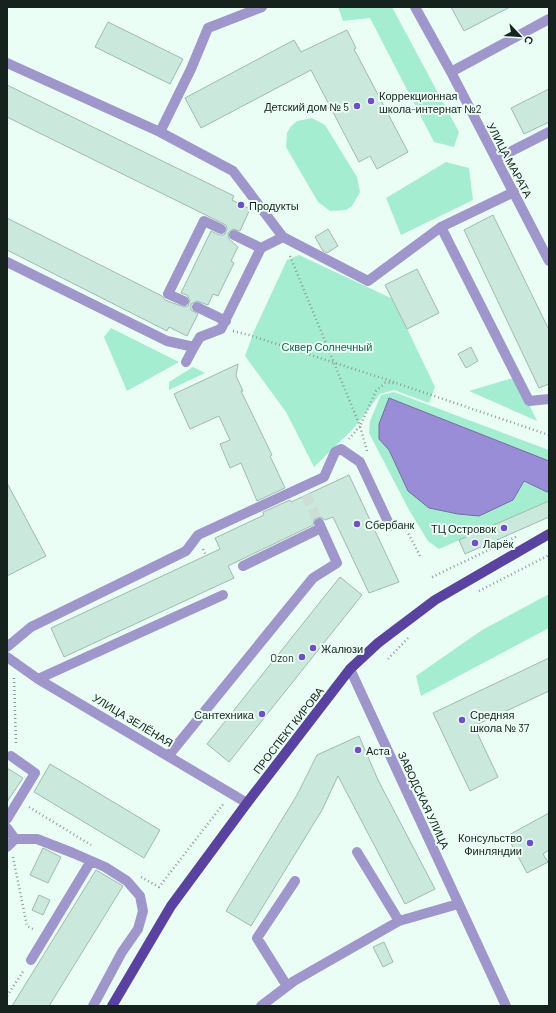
<svg xmlns="http://www.w3.org/2000/svg" width="556" height="1013" viewBox="0 0 556 1013" font-family="Barlow,sans-serif">
<rect width="100%" height="100%" fill="#ebfef6"/>
<path fill="#a5edd0" d="M338,7h54l67,125 -5,15 -20,-5 -64,-124 -27,3z
M312,118l13,7 32,52 3,15 -8,14 -6,4 -16,1 -12,-9 -32,-55 1,-14 4,-7 6,-5z
M446,162l23,6 4,32 -72,35 -15,-37z
M299,255l94,44 42,88 -6,16 -35,-13 -14,4 -26,34 -40,39 -28,-55 -41,-56 9,-25 33,-71z
M111,328l68,34 -52,29 -23,-54z
M193,367l12,6 -36,17v-8z
M516,377l21,44 -68,-30z
M394,392l155,58v11l-160,-63 -10,41 10,11 19,41 105,9 11,-19 23,11 2,-1v10l-110,48 -11,-8 -19,-31 -40,-77 1,-12 11,-26z
M549,594v34l-128,68 -5,-20 66,-46z"/>
<path fill="#9a8dd8" stroke="#726da0" d="M389,398l160,63v30l-2,1 -23,-11 -11,19 -34,16 -21,-2 -29,-6 -21,-17 -19,-41 -10,-11v-15z"/>
<path fill="#cae9dc" stroke="#9dbbae" d="M451,7h59l-46,24z
M108,22l75,37 -13,25 -75,-37z
M347,30l9,18 -2,1 54,103 -31,17 -7,-13 -11,6 -48,-92 -110,58 -16,-30 109,-58 7,12z
M7,85l227,111 -2,4 18,9 -10,22 -7,-2 -5,4 1,6 9,8 -7,14 3,2 -16,33 -5,-2 -5,11 -11,-4 -6,3v6l7,4 -11,22 -18,-9 -2,4 -160,-81v-32l155,78 3,4 19,7 4,-1 2,-6 -3,-5 -6,-2 30,-62 8,4h5l3,-6 -1,-4 -219,-108z
M549,89v33l-25,12 -13,-26z
M493,215l56,115v54l-10,4 -75,-158z
M328,229l10,17 -11,7 -4,-2 -8,-14z
M417,269l22,44 -32,16 -22,-44z
M471,347l7,14 -12,7 -8,-14z
M238,364l-2,12 7,15h-2l31,64 -2,1 15,32 -28,13 -16,-38 -11,5 -10,-24 10,-4 -11,-24 -29,13 -16,-35z
M349,475l50,107 -30,11 -36,-76 -8,3 -3,-2 -5,-1 -3,3 -1,5 -85,41 6,12 -170,79 -13,-29 169,-79 -5,-11 49,-23 -1,-3 27,-12 1,2z
M7,483l39,73 -39,20z
M549,501v16l-84,37 -6,-14z
M340,577l22,18 -133,167 -22,-18z
M549,658v33l-75,35 24,51 -28,14 -37,-78z
M359,736l19,44 57,109 -30,15 -67,-128 -16,34 -71,116 -25,-15 71,-116 20,-40z
M50,764l110,66 -16,28 -110,-66z
M7,768l16,10 -16,24z
M549,813v37l-6,4 5,8 -21,11 -20,-37z
M43,848l18,9 -13,26 -18,-8z
M96,870l27,16 -74,120h-37z
M39,895l11,5 -7,15 -11,-5z
M384,942l9,20 -10,5 -10,-20z"/>
<g fill="none" stroke-linecap="round" stroke-linejoin="round">
<path stroke="#cbddd5" stroke-width="10" stroke-dasharray="10 5" stroke-linecap="butt" d="M306,495l13,28"/>
<path stroke="#8c9c95" stroke-width="2.5" stroke-dasharray="1 3" stroke-linecap="butt" d="M290,256l70,170 -11,13
M233,331l16,4 145,47
M367,451l-7,-25 16,-35 9,-8h11l153,52
M403,523l17,33
M203,549l3,7
M432,577l86,-41
M479,591l70,-36
M388,659l20,-21
M14,678l2,67
M29,807l62,38
M13,857l14,69 8,4
M141,877l18,10 65,-84
M7,996l17,-26"/>
<path stroke="#9f97cc" stroke-width="10" d="M415,7l36,65 98,189
M7,63l153,69 73,39 50,66 -22,11 -40,81 -21,8 -6,10 -27,-6 -160,-79
M451,72l98,-53
M160,132l31,-63 17,-41 54,-21
M496,159l53,-27
M514,192l-73,35 88,174 20,-2
M234,235l27,13
M283,237l85,44 73,-54
M184,301l-16,-7 36,-73 17,8
M197,307l29,14
M186,362l8,-15
M243,566l78,-38
M7,647l24,-20 155,-76 12,-16 126,-58 11,-25 6,-3 19,13 30,64
M7,657l31,22 209,124
M350,669l156,337
M38,679l185,-84
M169,755l144,-177 24,-15 -18,-40
M7,819l28,-46 -24,-17
M7,828l8,11
M7,847l8,-8h22l36,14 32,14 22,14 13,15 3,15 -5,18 -16,23 -29,54
M357,852l42,69
M31,960l60,-99
M287,986l-30,-48 38,-57
M261,1006l33,-25 105,-60 59,-17"/>
<path stroke="#5a42a0" stroke-width="10" d="M112,1006l59,-100 76,-103 103,-134 28,-26 57,-43 114,-66"/>
</g>
<g fill="#6f4fc8" stroke="#ebfef6" stroke-width="1.5">
<circle cx="371" cy="101" r="4"/>
<circle cx="357" cy="106" r="4"/>
<circle cx="241" cy="205" r="4"/>
<circle cx="357" cy="524" r="4"/>
<circle cx="504" cy="528" r="4"/>
<circle cx="475" cy="543" r="4"/>
<circle cx="313" cy="648" r="4"/>
<circle cx="302" cy="657" r="4"/>
<circle cx="262" cy="714" r="4"/>
<circle cx="462" cy="720" r="4"/>
<circle cx="358" cy="750" r="4"/>
<circle cx="530" cy="843" r="4"/>
</g>
<g text-anchor="middle" dominant-baseline="central" stroke-width="4" stroke-linejoin="round" paint-order="stroke">
<g font-size="11" fill="#16221d" stroke="#ebfef6" text-anchor="start">
<text x="379" y="95">Коррекционная<tspan x="379" dy="13">школа-интернат №2</tspan></text>
<text x="349" y="106" text-anchor="end">Детский дом № 5</text>
<text x="249" y="205">Продукты</text>
<text x="365" y="524">Сбербанк</text>
<text x="496" y="528" text-anchor="end">ТЦ Островок</text>
<text x="483" y="543">Ларёк</text>
<text x="321" y="648">Жалюзи</text>
<text x="294" y="657" text-anchor="end">Ozon</text>
<text x="254" y="714" text-anchor="end">Сантехника</text>
<text x="470" y="714">Средняя<tspan x="470" dy="13">школа № 37</tspan></text>
<text x="366" y="750">Аста</text>
<text x="522" y="837" text-anchor="end">Консульство<tspan x="522" dy="13">Финляндии</tspan></text>
</g>
<g font-size="11" fill="#16221d" stroke="#ebfef6">
<text transform="translate(510 160) rotate(62)">УЛИЦА МАРАТА</text>
<text transform="translate(133 720) rotate(31)">УЛИЦА ЗЕЛЁНАЯ</text>
<text transform="translate(288 730) rotate(-52)">ПРОСПЕКТ КИРОВА</text>
<text transform="translate(424 800) rotate(65)">ЗАВОДСКАЯ УЛИЦА</text>
</g>
<g font-size="11" fill="#18674e" stroke="#ebfef6">
<text x="327" y="346">Сквер Солнечный</text>
</g>
</g>
<rect width="556" height="1013" fill="none" stroke="#16221d" stroke-width="16"/>
<g transform="translate(520 36) rotate(115)" stroke="#ebfef6" stroke-width="3" paint-order="stroke">
<path d="M0-3L7 15L0 10L-7 15Z" fill="#16221d"/>
<text y="-6" font-size="11" font-weight="bold" text-anchor="middle" fill="#16221d">С</text>
</g>
</svg>
